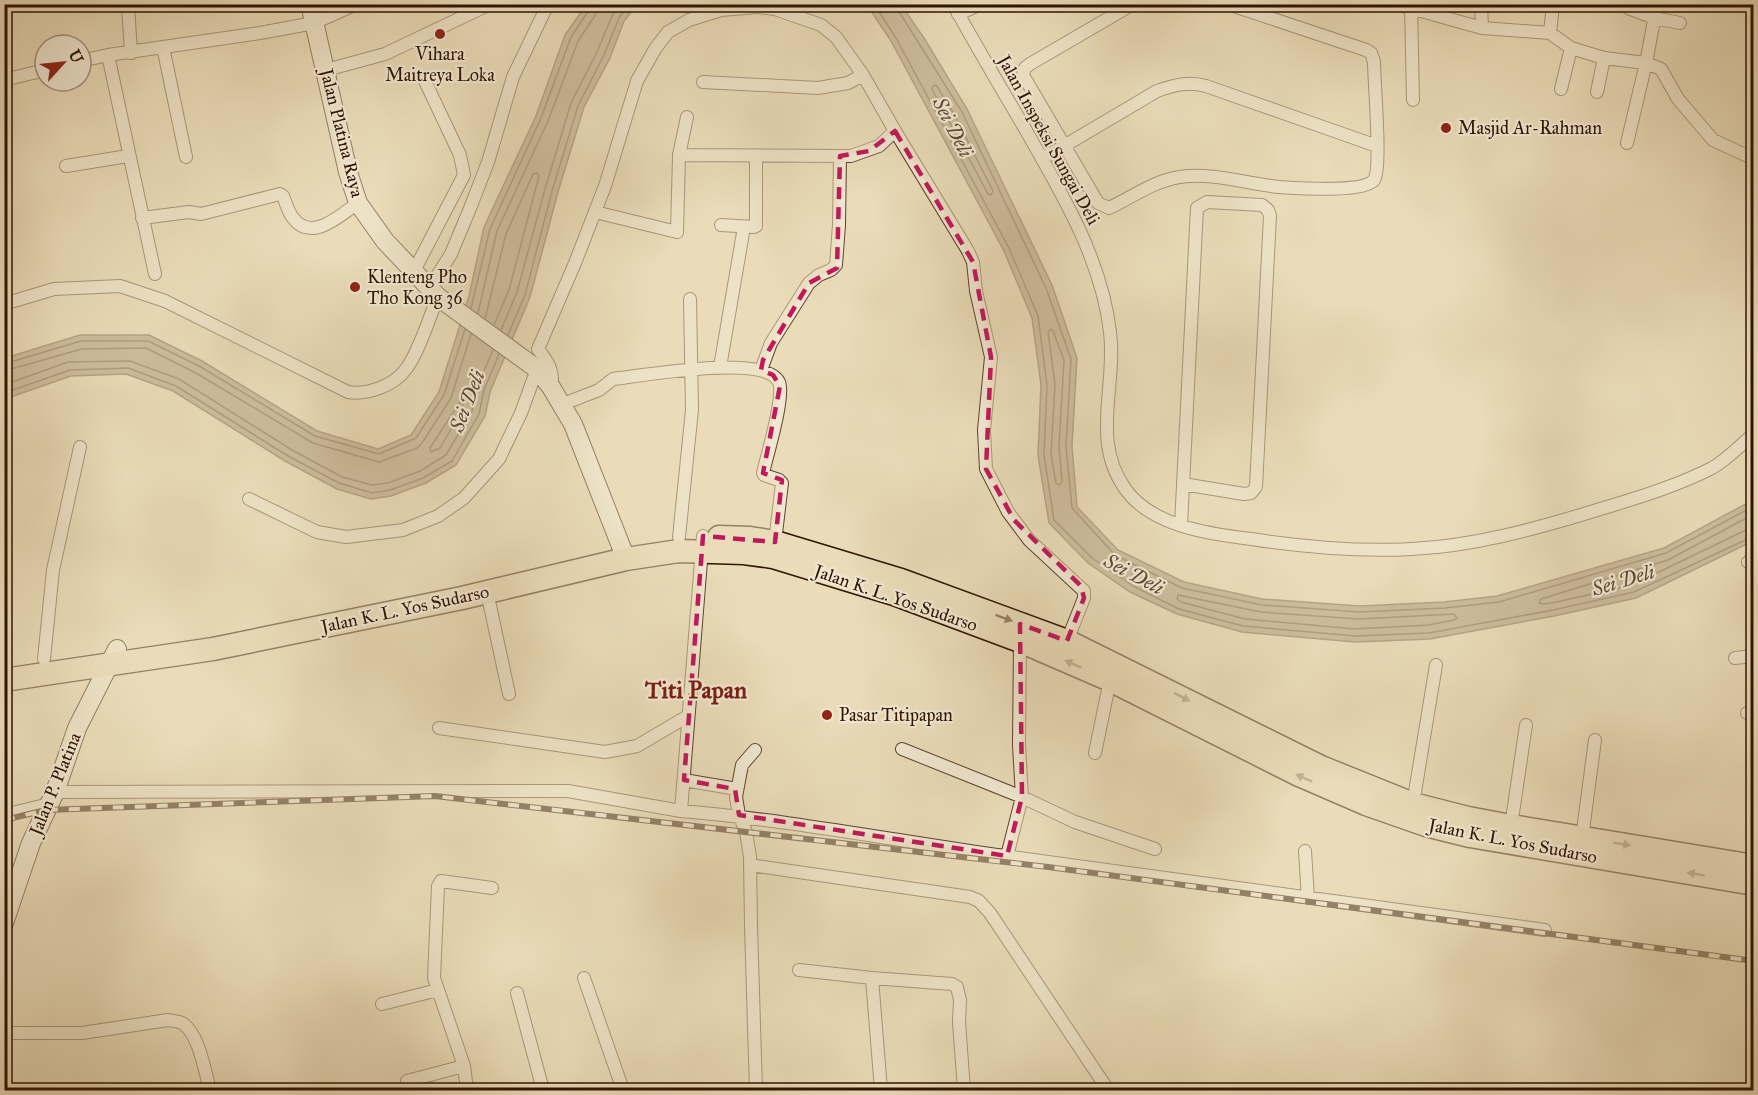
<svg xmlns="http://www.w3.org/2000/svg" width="1758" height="1095" viewBox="0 0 1758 1095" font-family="'IM FELL Great Primer',serif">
<rect width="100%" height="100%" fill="#eadcb9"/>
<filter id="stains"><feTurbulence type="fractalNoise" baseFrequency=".00333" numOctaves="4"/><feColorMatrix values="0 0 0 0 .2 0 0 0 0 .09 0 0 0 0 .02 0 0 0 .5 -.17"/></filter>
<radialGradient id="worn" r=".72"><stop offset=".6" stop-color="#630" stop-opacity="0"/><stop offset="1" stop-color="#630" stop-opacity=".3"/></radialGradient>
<path fill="#aa977a" stroke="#796249" stroke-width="1.5" d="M586,5h51l-13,16 -14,37 -26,49 -26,85 -28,105 -40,95 -5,24 -29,49 -30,18 -35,13 -20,3 -34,-10 -52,-28 -112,-70 -47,-17 -55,2 -66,23v-41l75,-23h69l53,26 115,70 61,18 33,-14 28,-43 30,-96 15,-69 52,-111 29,-81z
M867,5h34l23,33 43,71 85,176 25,73 -5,88 5,61 41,43 66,32 78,17 98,7 84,-4 53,-6 167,-48 89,-48v41l-117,57 -82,18 -124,23 -75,3 -113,-10 -65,-18 -47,-22 -42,-29 -39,-40 -11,-68 3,-70 -9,-67 -28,-67 -113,-210z"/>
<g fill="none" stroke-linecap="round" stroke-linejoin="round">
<path stroke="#6c543d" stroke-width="1.5" d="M874,4l22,34 113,210 29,68 9,69 -3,70 10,65 38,38 41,28 46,23 64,17 112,10 74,-3 124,-23 81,-18 120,-56
M897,4l1,6 64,102 84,176 25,71 -5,87 6,62 43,47 67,33 80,17 98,7 85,-4 54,-6 167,-49 88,-47
M934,85l3,1 18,30 38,75 -2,4 -3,-1 -56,-105z
M471,308l19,-79 51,-111 30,-81 18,-27 1,-6
M478,313l19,-82 51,-110 30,-80 18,-27 2,-10
M485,319l21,-85 27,-60 4,-1 2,3 -30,114 -15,35
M1051,329l2,2 11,29 -5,86 3,36 -3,3 -3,-2 -5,-28 4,-71 -7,-52z
M501,330l16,-38 28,-103 26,-86 26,-51 15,-36 8,-12
M508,335l17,-40 27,-104 26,-85 26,-51 15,-37 10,-14
M4,364l77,-23h67l51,25 116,70 64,18 37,-16 28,-43 21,-66
M4,371l78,-22 64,-1 50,25 117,70 66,19 38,-14 5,-5 29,-45 20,-64
M4,385l64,-23 62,-1 49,18 113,71 50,27 30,8 16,-2 32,-12 26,-16 26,-44 5,-24 16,-37
M4,393l66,-23 58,-2 48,18 112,70 51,27 33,10 18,-3 33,-12 29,-17 27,-47 5,-24 15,-36
M460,402l3,2v4l-23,40 -9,4 -1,-4z
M1754,514l-86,46 -127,39 -2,4 3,1 10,-1 80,-18 114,-55 8,-2
M1178,595l83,17 98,7 95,-5 3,4 -3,2 -25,5 -74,4 -110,-10 -64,-17 -4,-3z"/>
<g stroke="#5e442e" stroke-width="14">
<path id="street" d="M128,4l3,49
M953,4c24,44 50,87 75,130 35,61 74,127 82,198 7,55 -20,109 16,158 26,36 83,44 125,49 53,8 108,13 161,10 62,-3 123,-20 182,-38 39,-12 81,-24 118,-43 16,-9 28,-23 42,-34
M1133,4l-103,60 -5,4 -2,7 75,128 11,5c24,-11 44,-27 71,-31 34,-5 66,7 100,10 16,1 84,6 94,-7 8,-11 0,-99 0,-118l-3,-9 -5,-3 -138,-46
M1396,4l86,24 68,5 21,15 33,10 42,5 15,6 17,30 35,41 41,19
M1411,4l2,96
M1481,4l1,24
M1747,4l7,2
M1628,8l26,10 26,5
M958,14l23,-10
M1550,33l3,-29
M163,47l23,110
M108,55l47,219
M81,61l27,-6 152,-22 54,-10 42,-19
M326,70l59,-16 105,-50
M4,80l41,-10
M703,82l115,6 30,-5 15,-8
M1561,89l10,-41
M1597,92l7,-34
M687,117l-8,38 172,1 28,-10 16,-15
M1627,143l19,-80 11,-59
M1042,159l115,-68c17,-6 31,-10 49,-5l171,60
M66,166l62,-10
M595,212l82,20 2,-77
M142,218l47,-6 12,2 79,-20 3,2c3,7 5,16 10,22 19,25 47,-3 65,-15
M721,225l33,2 2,-1v-70
M414,271l50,-96 -4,-20 -35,-74
M430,287l21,-33 20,-48 17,-44 25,-85 35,-73
M4,304l50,-15 66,-3 45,15 183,91c19,3 46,-6 58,-23 13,-17 23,-51 32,-72
M720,367l24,-140
M761,370l10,-27 38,-60 10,-8 12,-5 5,-5 3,-40 1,-69
M551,387c4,-16 -4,-26 -13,-38l37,-86 30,-77 32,-105 18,-32 13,-17 21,-12 32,-10 36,-3 18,2 46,16 15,12 27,38 32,56 73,120 5,11 3,29 15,66 -7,73 2,39 22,43 21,28 55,51v7l-17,43
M563,404l36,-14 14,-11c28,-3 152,-26 166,3 6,15 -12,73 -16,91l1,2 15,5 3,3 -7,59
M249,499l68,33 29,5 57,-7 35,-14 26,-18 35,-39 22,-46 16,-44
M1181,525l16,-317 10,-6 55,3 6,5 2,6 -14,271 -5,6 -7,1 -61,-10
M679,537l13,-127 -2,-111
M1748,562l6,-3
M487,592l22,102
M1735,658l19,-2
M44,659l9,-89 27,-123
M1747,713h7
M439,728l166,24 32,-6 51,-30
M902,749l120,48 53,25 80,27
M755,750l-13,15 -6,32 3,18 7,17 4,25 1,69 5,164
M1095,753l15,-73
M684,780l53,9
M55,792l513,-1 113,20 22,-275
M1413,804l23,-139
M681,811c109,9 216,30 324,45 180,26 360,50 540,74
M4,815l45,-11
M1511,826l15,-101
M1582,838l13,-98
M1305,851l3,47
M1007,856l15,-59 -3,-52 1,-104
M750,865l220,32 9,4 11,12 118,177
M799,970l73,8 80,6 5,3 3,13 -1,22 5,68
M584,978l39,112
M872,978l9,112
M517,993l26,97
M382,1004l56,-14
M4,1033h78l86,-13c4,1 10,1 14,3 17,10 23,49 28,67
M407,1081l57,-15
M467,1090l-3,-24 -30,-88 4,-92 3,-5 51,7"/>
</g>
<g stroke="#2f1200" stroke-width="20">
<path id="secondary" d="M310,4l38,168 10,31 27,38 53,56 99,72 14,18 22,37 53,135
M4,923l27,-80 24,-51 22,-64 40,-79"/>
</g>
<g stroke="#2f1200" stroke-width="25">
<path id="highway" d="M719,537l31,1 25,4 126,38 166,61 254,126 92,37 55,14 43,8 243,40
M4,680l209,-31 249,-51 164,-39 53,-8 65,2 29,4 121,37 126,47 90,39 189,95 67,29 60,21 44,11 284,48"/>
</g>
<use href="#street" stroke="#f1e8d2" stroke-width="12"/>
<use href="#secondary" stroke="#f1e8d2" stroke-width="18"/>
<use href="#highway" stroke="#eadcb9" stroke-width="22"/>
<g stroke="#2f1200" stroke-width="6">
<path id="rail" d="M4,820l42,-10 389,-14 613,71 706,94"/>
</g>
<use href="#rail" stroke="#f1e8d2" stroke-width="4" stroke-dasharray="11" stroke-linecap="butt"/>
</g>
<defs><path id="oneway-solid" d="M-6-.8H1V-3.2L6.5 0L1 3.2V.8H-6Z" transform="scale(1.5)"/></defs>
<g fill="#968166">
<use href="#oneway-solid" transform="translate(1004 618) rotate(20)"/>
<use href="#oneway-solid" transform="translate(1073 664) rotate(-156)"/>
<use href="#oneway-solid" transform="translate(1182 697) rotate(27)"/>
<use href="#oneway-solid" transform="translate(1304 778) rotate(-156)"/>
<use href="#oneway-solid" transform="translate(1622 844) rotate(9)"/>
<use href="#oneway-solid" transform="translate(1696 874) rotate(-170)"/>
</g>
<path d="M0 0H1758V1095H0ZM895,131l78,131 18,95 -5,112 28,51 67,66 3,12 -17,43 -47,-17 2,173 -15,59 -268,-41 -4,-26 -51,-9 19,-244 72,6 7,-62 -19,-7 17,-87 -7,-11 -12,-5 2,-10 46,-77 28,-15 3,-112 29,-5z" fill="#eadcb9" fill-opacity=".55" fill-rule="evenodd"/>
<path fill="none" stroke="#c2185b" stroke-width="4.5" stroke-dasharray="12 8" stroke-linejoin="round" d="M895,131l78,131 18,95 -5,112 28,51 67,66 3,12 -17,43 -47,-17 2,173 -15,59 -268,-41 -4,-26 -51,-9 19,-244 72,6 7,-62 -19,-7 17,-87 -7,-11 -12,-5 2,-10 46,-77 28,-15 3,-112 29,-5z"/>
<g fill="#8f2418" stroke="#f1e8d2" stroke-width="2">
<circle cx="440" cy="34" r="6"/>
<circle cx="1446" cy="128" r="6"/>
<circle cx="355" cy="287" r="6"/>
<circle cx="827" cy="715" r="6"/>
</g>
<g text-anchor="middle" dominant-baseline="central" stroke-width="4.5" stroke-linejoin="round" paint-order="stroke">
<g font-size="18" fill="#2f1200" stroke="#f1e8d2" text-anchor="start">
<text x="440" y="54" text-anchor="middle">Vihara<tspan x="440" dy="21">Maitreya Loka</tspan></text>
<text x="1458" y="128">Masjid Ar-Rahman</text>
<text x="367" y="277">Klenteng Pho<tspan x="367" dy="21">Tho Kong 36</tspan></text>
<text x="839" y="715">Pasar Titipapan</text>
</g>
<g font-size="18" fill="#2f1200" stroke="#f1e8d2">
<text transform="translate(342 133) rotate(76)">Jalan Platina Raya</text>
<text transform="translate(1049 140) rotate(61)">Jalan Inspeksi Sungai Deli</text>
<text transform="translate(896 598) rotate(19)">Jalan K. L. Yos Sudarso</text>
<text transform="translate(405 609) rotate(-12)">Jalan K. L. Yos Sudarso</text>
<text transform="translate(55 784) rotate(-68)">Jalan P. Platina</text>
<text transform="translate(1513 841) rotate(11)">Jalan K. L. Yos Sudarso</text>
</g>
<g font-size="20" font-style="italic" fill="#604731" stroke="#f1e8d2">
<text transform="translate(953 127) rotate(63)">Sei Deli</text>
<text transform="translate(467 401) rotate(-69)">Sei Deli</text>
<text transform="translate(1134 574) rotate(28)">Sei Deli</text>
<text transform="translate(1623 580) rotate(-17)">Sei Deli</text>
</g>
<g font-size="24" font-weight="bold" fill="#7a1f14" stroke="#f1e8d2">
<text x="696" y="690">Titi Papan</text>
</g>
</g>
<rect width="1758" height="1095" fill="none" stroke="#eadcb9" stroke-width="24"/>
<rect x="6" y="6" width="1746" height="1083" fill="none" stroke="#2f1200" stroke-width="3"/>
<rect x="12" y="12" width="1734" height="1071" fill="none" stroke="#2f1200" stroke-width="1.5"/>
<g transform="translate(63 63) rotate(63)"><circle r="28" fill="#f1e8d2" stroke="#a3927e" stroke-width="1.5"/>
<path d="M0-4.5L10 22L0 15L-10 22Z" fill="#8f2418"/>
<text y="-9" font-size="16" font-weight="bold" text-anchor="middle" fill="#2f1200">U</text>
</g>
<rect width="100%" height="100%" filter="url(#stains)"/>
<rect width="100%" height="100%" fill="url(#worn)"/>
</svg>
